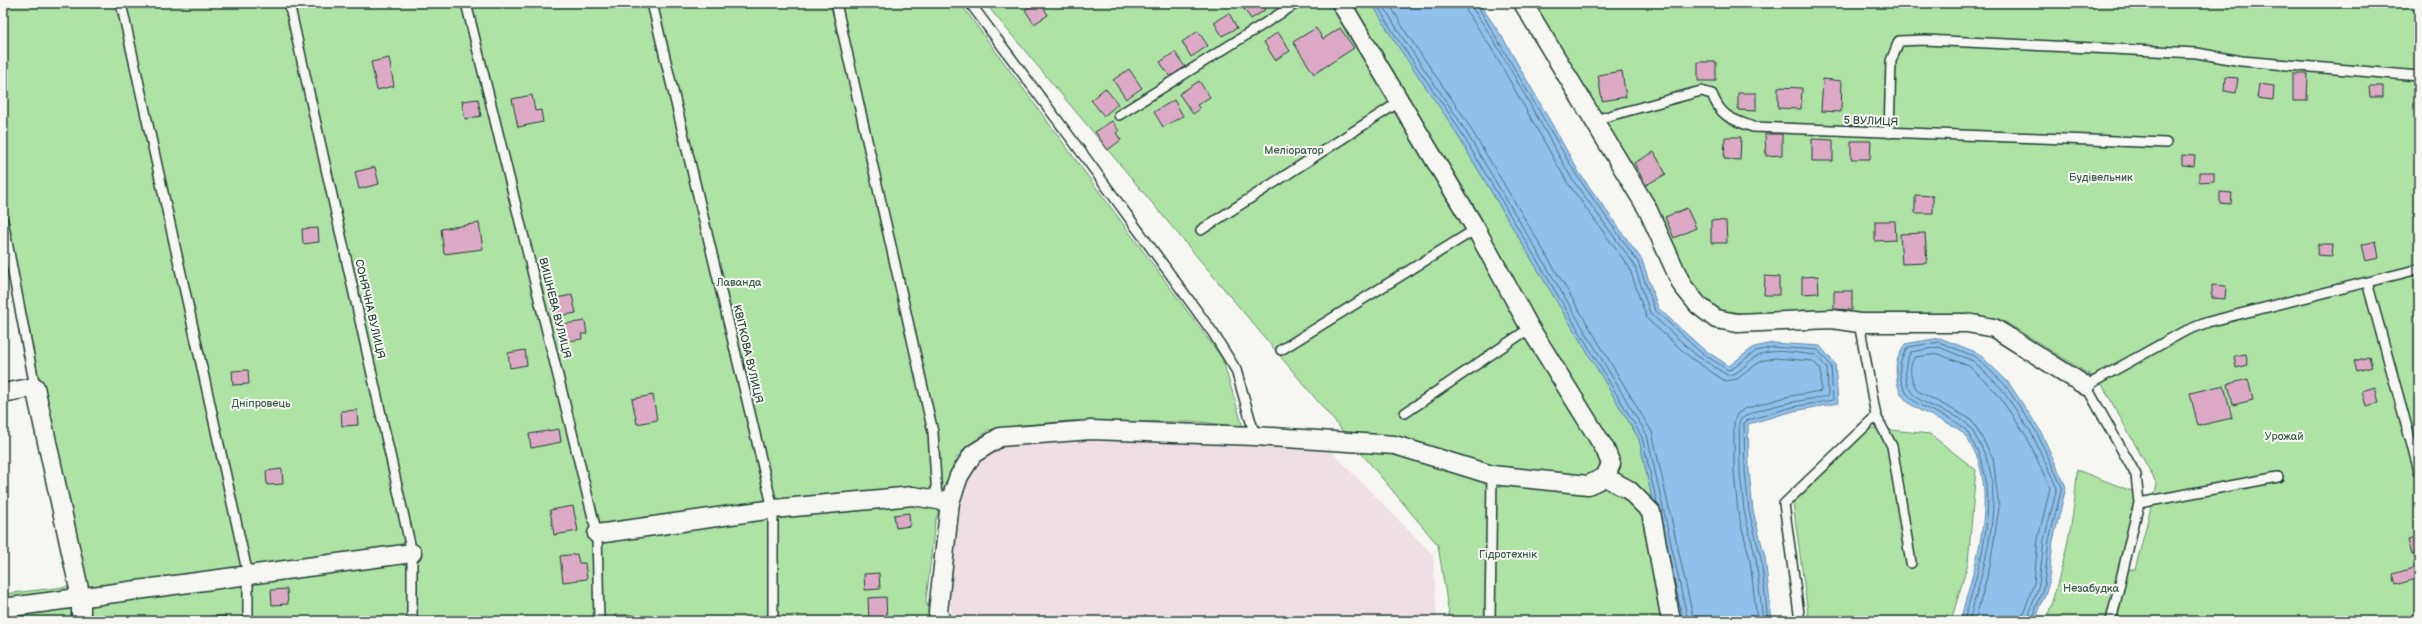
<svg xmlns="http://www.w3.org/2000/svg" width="2422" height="624" viewBox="0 0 2422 624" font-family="'Balsamiq Sans',sans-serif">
<rect width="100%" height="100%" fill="#f6f6f2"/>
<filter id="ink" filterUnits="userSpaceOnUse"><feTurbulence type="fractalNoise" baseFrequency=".025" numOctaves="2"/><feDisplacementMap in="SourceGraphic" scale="8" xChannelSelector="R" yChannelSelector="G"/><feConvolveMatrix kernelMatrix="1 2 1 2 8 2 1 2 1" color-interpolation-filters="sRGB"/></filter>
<g filter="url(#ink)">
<path fill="#eedfe5" d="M1095,438l233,10 105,107 4,66h-484l-4,-23 11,-91 6,-24 12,-24 21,-13z"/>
<path fill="#aee3a5" stroke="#66906c" d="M3,3h957l262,355 21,69 -43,-5 -133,-1 -79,9 -33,29 -20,63 -9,79 6,20h-929v-27l80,-9 -80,-341z
M985,3h387l21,36 56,82 190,318 40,182h-229l-12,-76z
M1531,3h888v618h-373c16,-50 29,-99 31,-151l60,23 -18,76 16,1 22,-86 -57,-103 -95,-59 -201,-12 -45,5 -47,-5 -26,-30z
M1871,428l59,6 46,36 -8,93 -17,58h-142l-16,-118z"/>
<path fill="#91c0ec" stroke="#638ca2" d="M1372,3h107l24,35 77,136 62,86 16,48 44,40 27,18 25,-19 19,-4 47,3 15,18 3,39 -44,8 -46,13 1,47 4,40 12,46 7,64h-93l-40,-182 -190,-318 -56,-82z
M1940,338l38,15 30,29 32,48 26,57 -13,54 -5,45 -13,35h-75c13,-49 34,-107 19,-159 -2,-7 -12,-26 -18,-31 -21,-16 -60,-19 -64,-50 -2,-20 -1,-20 8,-37z"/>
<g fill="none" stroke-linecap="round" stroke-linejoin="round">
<path stroke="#4d717e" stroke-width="1" d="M1376,3l20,34 57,82 189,318 15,67
M1382,3l18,31 57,83 190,318 41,186
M1389,3l16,28 57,83 190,318 42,189
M1465,3l2,9 23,34 77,136 62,85 18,52 45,40 33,22 12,-2 24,-18 13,-3 39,3 8,9v21l-31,5 -46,13 -7,5 -3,7v51l4,40 12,48 7,61
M1471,3l2,6 22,33 77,137 62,85 16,49 46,42 31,20c12,1 20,-14 30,-19 16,-9 42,-2 59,-1l11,13 1,28c-17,3 -82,12 -89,26l1,50 4,39 12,48 7,62
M1476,3l101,173 61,86 17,48 44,41 29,19 4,-1 24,-18 17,-4 45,3 13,16 2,34 -40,7 -45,13 -4,3 1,48 4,40 12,47 7,63
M1672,569l11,52
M1964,621c15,-55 39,-123 10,-177 -3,-5 -6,-12 -10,-16 -22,-20 -59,-16 -64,-53 -1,-11 1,-18 8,-28l31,-5 37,15 29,28 31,46 26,56 -13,53 -5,45 -12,36
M1969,621c14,-51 39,-125 12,-175 -4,-6 -7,-15 -13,-21 -17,-18 -59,-17 -62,-47 -1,-11 -1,-16 5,-26l28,-5 34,14 28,27 31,46 25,54 -13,52 -5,44 -12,37
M1975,621l15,-55 9,-58 -6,-50 -21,-38 -54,-29c-7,-10 -11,-24 -3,-34l23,-3 31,12 27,26 31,45 23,51 -12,51 -4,44 -13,38"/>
</g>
<path fill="#ddaac6" stroke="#1f3d34" d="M1036,3h5l7,12 -14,9 -9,-14z
M1240,3h20l5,7 -14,9z
M1229,13l8,15 -15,8 -8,-14z
M1316,28l7,11 17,-11 14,20 -40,26 -21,-32z
M1198,31l10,15 -17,11 -9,-15z
M1278,32l12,19 -15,9 -11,-18z
M1175,52l10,15 -15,10 -10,-15z
M389,58l5,28 -17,4 -6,-28z
M1698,62h18v19h-18z
M1129,69l13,19 -16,11 -13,-19z
M1622,71l4,26 -24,4 -4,-26z
M2293,74h15l-1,27h-14z
M2225,77l13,1 -2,15 -12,-2z
M1823,79l19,2 -1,31 -20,-1z
M1199,81l11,16 -13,8 3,4 -7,5 -14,-20z
M2259,84l15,2 -1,14 -16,-2z
M2369,86h14v11h-13z
M1778,87l24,1 -1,21 -23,-1z
M1105,88l13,16 -14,12 -13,-16z
M1738,93h18v18l-18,-1z
M532,95l3,16 6,-1 2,12 -25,5 -6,-28z
M478,99l3,17 -16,3 -3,-18z
M1174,100l9,16 -20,11 -9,-15z
M1112,121l7,10 -3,2 5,7 -13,10 -13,-18z
M1765,134h17v21l-16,1z
M1725,137h16l-1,23 -16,-1z
M1812,139l21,1v21h-21z
M1851,141h20l-1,18h-19z
M1654,152l12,22 -20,11 -12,-22z
M2182,155l13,1 -1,10 -12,-1z
M375,167l4,17 -20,5 -4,-17z
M2199,172h15v9l-15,1z
M2220,192l12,1 -1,11 -11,-1z
M1915,195l18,1v17h-18z
M1687,208l9,20 -22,10 -9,-21z
M1711,220l15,1 1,22h-16z
M1875,221h20l1,19 -21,1z
M479,223l4,26 -39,5 -3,-25z
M318,228l1,14 -16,2 -1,-15z
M1925,233l2,30 -25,1 -2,-30z
M2376,241l3,17 -14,3 -4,-16z
M2318,244h15l-1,12 -15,-1z
M1765,276l14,1v18h-15z
M1818,276l1,17 -17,1v-17z
M2212,285l14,1 -1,13 -13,-1z
M1834,291h18v19l-18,-1z
M572,295l4,18 -22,4 -3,-18z
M585,321l2,13h-6l1,5 -21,3 -3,-17z
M525,350l2,15 -17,3 -2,-15z
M2246,354l2,11 -12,3 -2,-12z
M2369,357l3,10 -15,4 -3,-10z
M248,370l1,14 -16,1 -1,-14z
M2248,379l5,21 -20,5 -5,-21z
M2224,385l8,33 -34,8 -8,-33z
M2375,387l4,16 -13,3 -4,-15z
M653,395l4,25 -20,4 -5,-25z
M357,410l1,15 -16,1 -1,-15z
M559,429l2,13 -30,6 -2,-14z
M282,469l1,15 -16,1 -1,-14z
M573,506l5,25 -24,4 -4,-25z
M909,513l1,13 -14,2 -2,-13z
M2419,537v16l-7,2 -4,-15z
M577,554l2,9h6l2,16 -24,3 -3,-26z
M2419,566v12l-23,7 -3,-11z
M879,573l1,16 -15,1 -1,-16z
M287,589l1,15 -16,1 -1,-15z
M886,597l1,24h-18l-1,-23z
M615,615h18v6h-18z
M225,616v5h-16v-4z"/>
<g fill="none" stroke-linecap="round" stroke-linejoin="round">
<g stroke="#1f3d34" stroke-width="12">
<path id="lane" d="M121,3l127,572v46
M289,3l123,550v68
M466,3l131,531 2,87
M652,3l121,506v112
M836,3l97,429 4,67
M970,3l112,150 131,180 23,37 19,66
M1119,115l178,-112
M1594,120l107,-29 11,3c9,23 19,25 41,33l413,16
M1889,133l2,-72 8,-20 26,-1 272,13 44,8 178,15
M3,221l32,166
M1201,230l198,-128
M2367,282l52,189
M1859,323l17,93 16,30 19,117
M1281,350l195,-121
M1405,413l125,-85
M2139,503l139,-26
M1490,621l2,-146
M1800,621l-16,-117 92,-88
M2111,621l28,-118 -3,-28 -50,-89 97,-54 25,-10 211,-53"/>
</g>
<g stroke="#1f3d34" stroke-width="21">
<path id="street" d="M1523,3l124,205 35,77 16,20 18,14 21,4 95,-4 27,4h108l27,5 92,58
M3,393l32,-6 46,211v23
M1605,477l24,13 22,22 20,109
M597,534l176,-25 140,-13 37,6
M3,608l409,-55
M941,621l-3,-9 12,-110 9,-26 14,-22 27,-17 91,-7 164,6 140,9 97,30 96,10 17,-8 6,-13 -6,-15 -75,-121 -54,-99 -135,-226"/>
</g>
<use href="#lane" stroke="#f6f6f2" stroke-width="9"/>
<use href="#street" stroke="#f6f6f2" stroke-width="18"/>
</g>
</g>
<g text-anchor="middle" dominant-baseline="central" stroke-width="4" stroke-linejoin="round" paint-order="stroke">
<g font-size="11" fill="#1f3d34" stroke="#f6f6f2">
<text transform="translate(1871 121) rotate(2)">5 ВУЛИЦЯ</text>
<text transform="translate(555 308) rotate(76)">ВИШНЕВА ВУЛИЦЯ</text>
<text transform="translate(370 309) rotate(77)">СОНЯЧНА ВУЛИЦЯ</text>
<text transform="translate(748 354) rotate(77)">КВІТКОВА ВУЛИЦЯ</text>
</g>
<g font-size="11" fill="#3c5e4b" stroke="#f6f6f2">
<text x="1294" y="150">Меліоратор</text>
<text x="2101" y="177">Будівельник</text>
<text x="739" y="282">Лаванда</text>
<text x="261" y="403">Дніпровець</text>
<text x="2284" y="436">Урожай</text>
<text x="1508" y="554">Гідротехнік</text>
<text x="2091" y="588">Незабудка</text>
</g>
</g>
<rect width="2422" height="624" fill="none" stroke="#f6f6f2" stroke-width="16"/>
<rect x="8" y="8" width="2406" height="608" fill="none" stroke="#1f3d34" stroke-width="1.5" filter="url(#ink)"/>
</svg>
